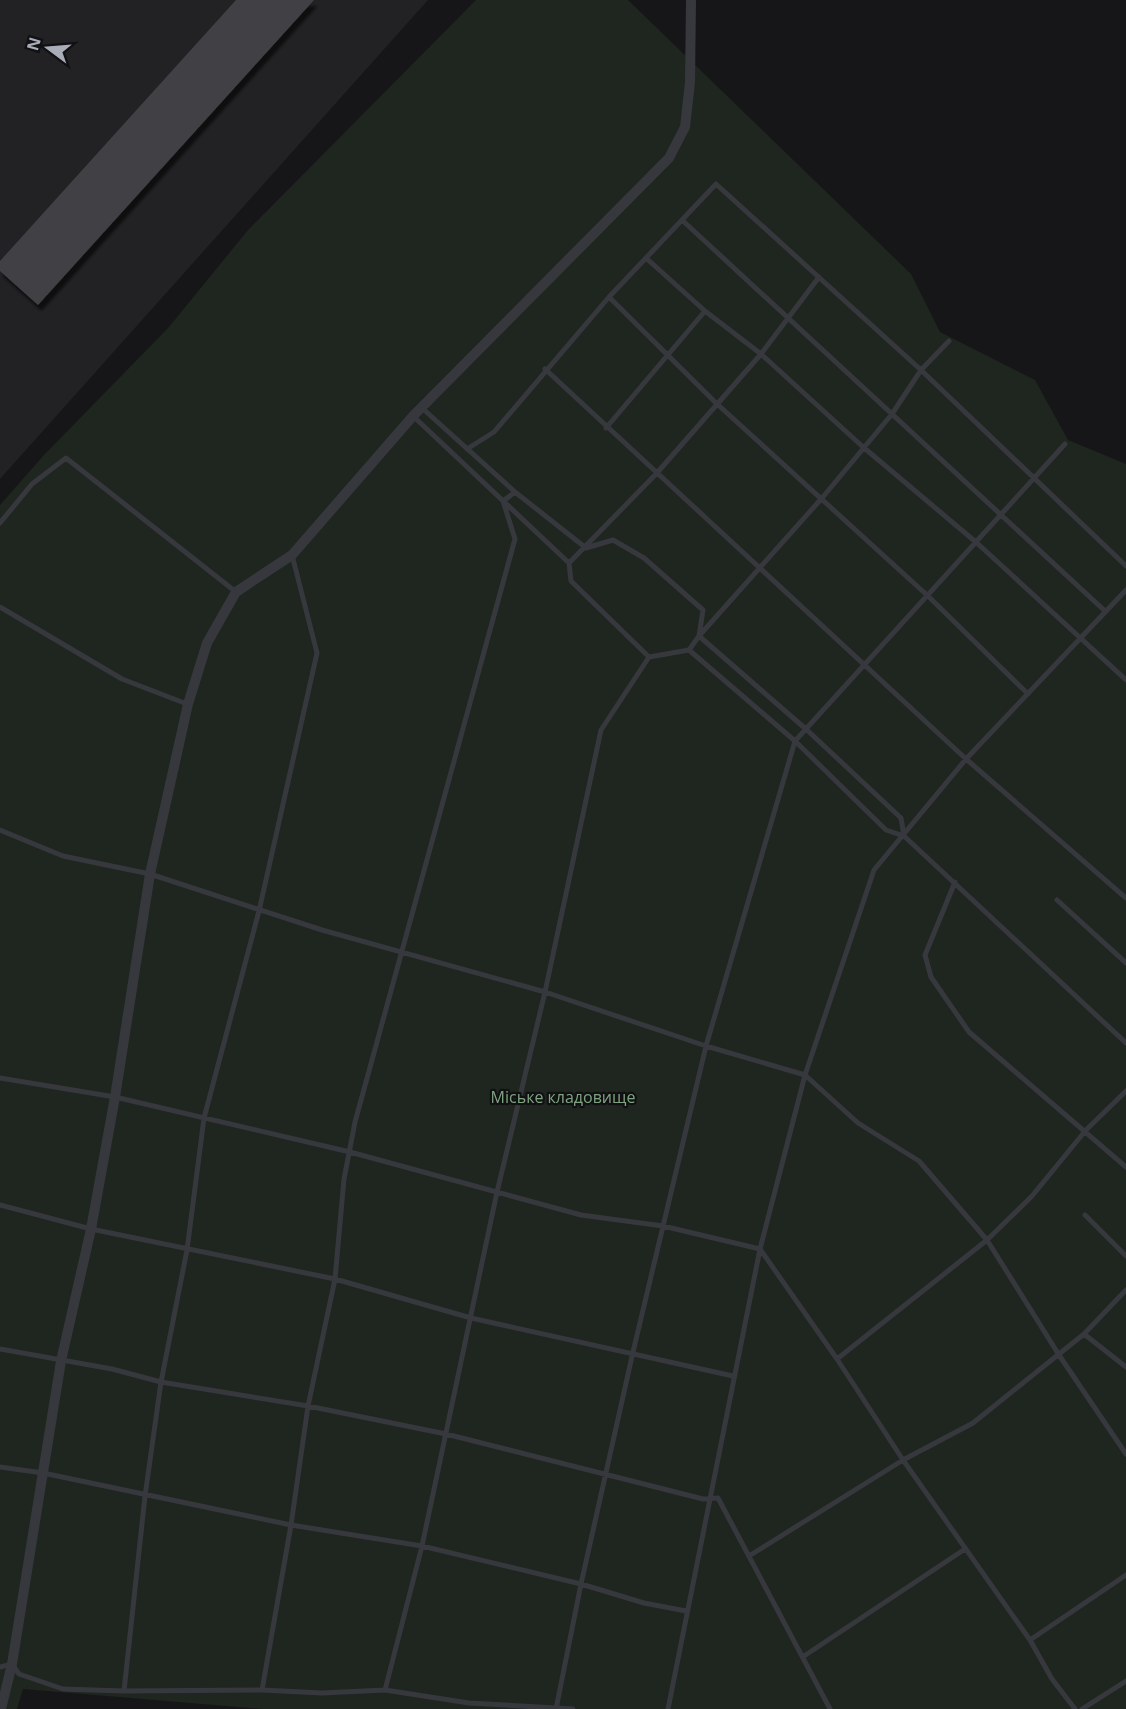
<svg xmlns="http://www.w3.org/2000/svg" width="1126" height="1709" viewBox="0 0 1126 1709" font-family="'Open Sans',sans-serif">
<defs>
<filter id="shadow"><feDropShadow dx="3.5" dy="6" stdDeviation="1.5" flood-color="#0009"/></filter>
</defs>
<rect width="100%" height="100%" fill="#161618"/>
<path fill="#222225" d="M0,0h428l-428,479z"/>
<path fill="#1e261f" d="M476,0h152l283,274 29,58 95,48 33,60 58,24v1245h-863l-240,-20 -6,20h-17v-1204l44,-50 125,-128 79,-97z"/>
<path fill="#404145" filter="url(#shadow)" d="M236,0h78l-276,305 -38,-34v-10z"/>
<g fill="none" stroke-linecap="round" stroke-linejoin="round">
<path stroke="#37383d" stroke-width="5" d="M682,220l423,391
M646,258l59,53 56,43 102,93 114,96 149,137
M609,297l107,106 212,193 100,98
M545,369l421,390 160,139
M422,408l93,84 71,56 27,-8 31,18 59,52 -4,26 108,94 94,88 3,18
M413,416l156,147 2,18 78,76 40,-7 106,91 91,89 18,6 222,207
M606,428l99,-117
M467,449l27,-17 115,-135 107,-113 205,186 205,196
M0,523l32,-39 34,-26 170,134
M569,563l87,-89 105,-120 58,-77
M0,607l122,72 65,25
M689,650l10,-14 123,-138 70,-84 29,-44 28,-29
M0,830l63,26 87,18 172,56 223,62 161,54 99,29 53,48 61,38 68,79 72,115 67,99
M955,882l-30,73 6,22 38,55 157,135
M1057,900l69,63
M0,1078l115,19 235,55 231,63 82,11 97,23 77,110 66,101 127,180 22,39 23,30
M0,1205l91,24 244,50 136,39 262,58
M1085,1215l41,41
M1084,1334l42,33
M0,1349l112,20 49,13 147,24 138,28 257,65 15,-1 112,211
M837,1359l150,-119 45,-44 54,-66 40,-39
M0,1467l43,6 248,52 131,21 159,38 63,19 42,8
M749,1556l154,-96 70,-37 111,-89 42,-44
M1030,1640l96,-65
M804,1656l161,-107
M0,1667l12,-3 7,10 44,15 61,2 138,-1 60,3 63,-3 84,13 104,6
M262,1690l29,-165 17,-119 27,-127 9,-100 11,-57 160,-583 -12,-38 12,-9
M385,1690l37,-144 75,-354 48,-200 56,-262 48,-73
M124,1691l21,-195 16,-114 26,-132 17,-132 55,-207 58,-258 -25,-98
M556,1709l25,-125 52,-232 73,-306 89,-305 270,-297
M668,1709l92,-460 45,-174 69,-205 92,-111 160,-169
M1082,1709l44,-28"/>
<path stroke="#37383d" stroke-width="10" d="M1,1709l11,-45 49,-303 30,-132 24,-132 35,-223 38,-170 19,-61 29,-51 56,-37 121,-139 256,-258 16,-31 5,-45 1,-82"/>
</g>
<g text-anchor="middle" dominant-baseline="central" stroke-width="4.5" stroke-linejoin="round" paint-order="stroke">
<g font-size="16" fill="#7fa381" stroke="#111113">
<text x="563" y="1097">Міське кладовище</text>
</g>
</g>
<g transform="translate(48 48) rotate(286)" stroke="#111113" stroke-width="4.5" paint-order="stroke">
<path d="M0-4.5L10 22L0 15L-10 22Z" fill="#a8adb8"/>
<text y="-9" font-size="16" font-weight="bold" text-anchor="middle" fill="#a8adb8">N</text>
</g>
</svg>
